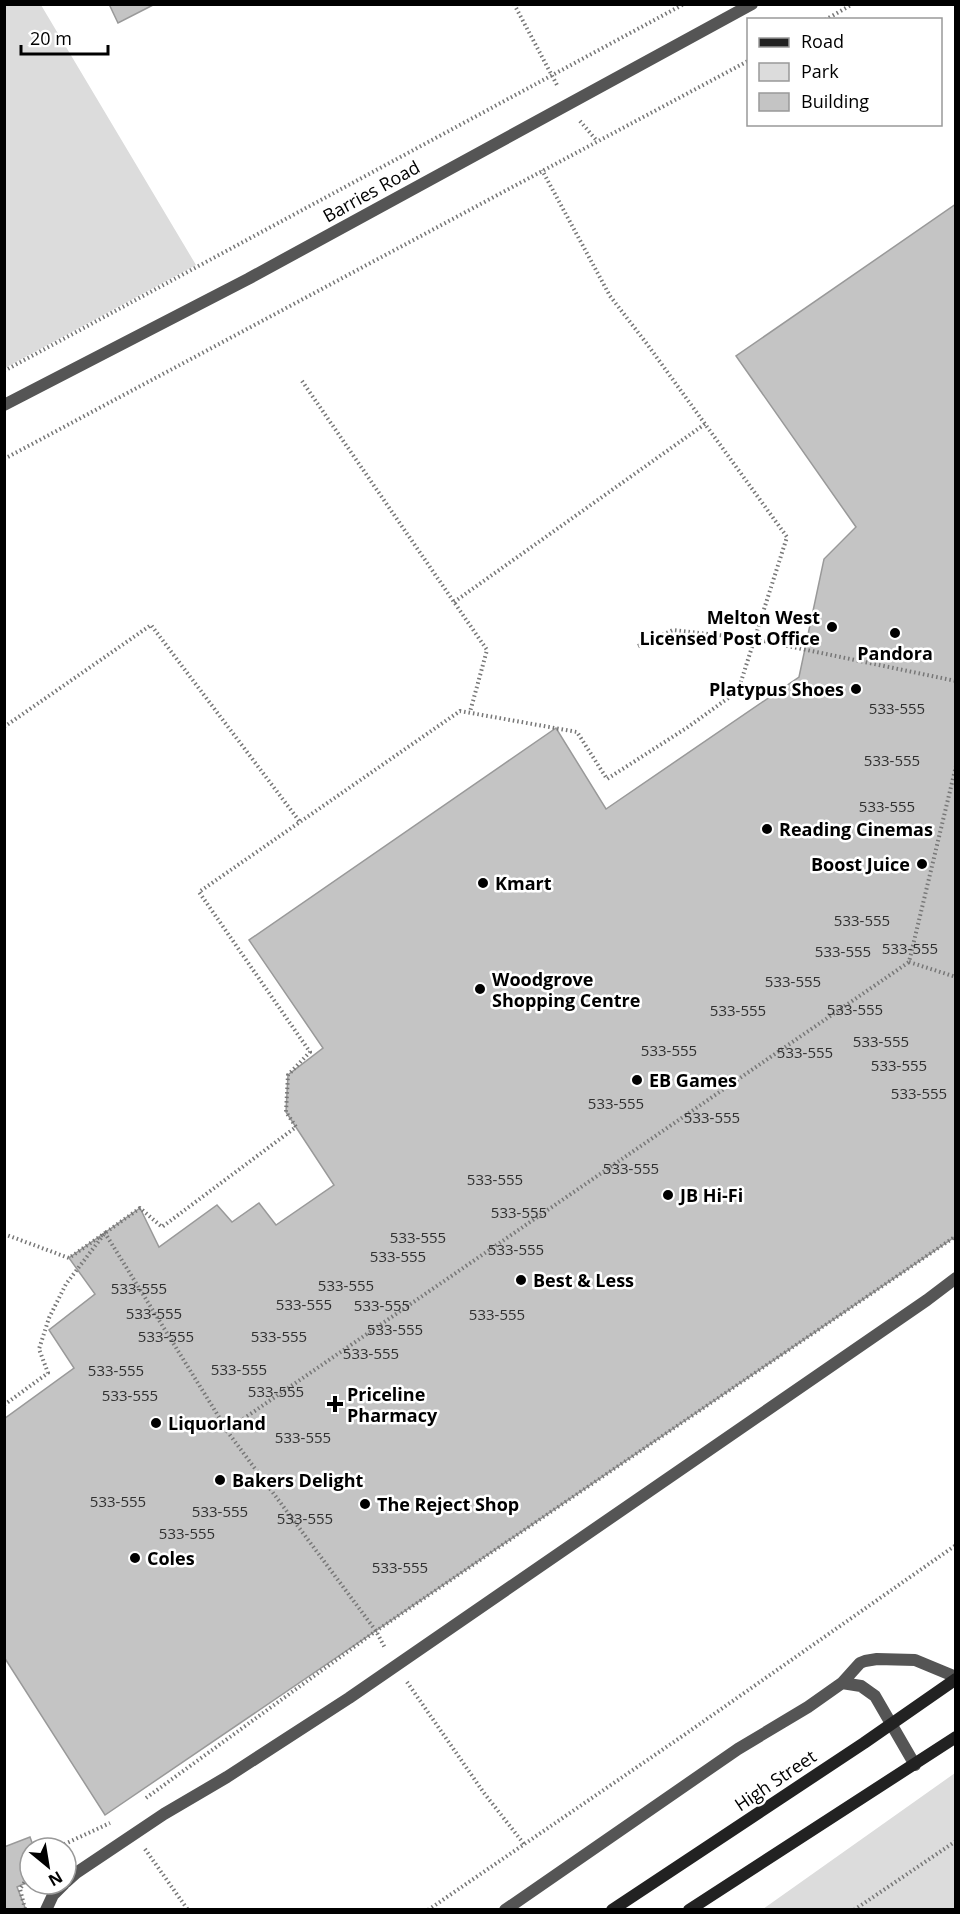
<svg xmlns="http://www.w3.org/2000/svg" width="960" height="1914" viewBox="0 0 960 1914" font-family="'Open Sans',sans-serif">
<rect width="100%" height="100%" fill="#fff"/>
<path fill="#dcdcdc" d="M5,4l36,1 155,260 -191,103z
M955,1773v136h-192z"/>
<path fill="#c4c4c4" stroke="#999" stroke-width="1.5" d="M109,4h46l-37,19z
M956,204v1032l-851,579 -101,-158v-238l70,-51 -25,-38 46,-36 -26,-36 71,-50 19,39 58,-42 15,17 27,-19 17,22 58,-40 -48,-73 2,-37 35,-27 -74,-108 307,-212 50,81 193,-132 25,-118 32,-32 -120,-171z
M30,1837l4,11h-4v33l-13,6 9,23h-22v-63z"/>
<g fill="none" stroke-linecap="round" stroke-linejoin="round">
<path stroke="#777" stroke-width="4" stroke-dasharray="1.5 3" stroke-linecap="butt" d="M514,4l44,83
M825,20l28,-16
M580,121l17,20
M4,371l680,-367
M302,381l185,269 -17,62
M4,459l744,-398
M454,602l251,-178
M638,646l35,-16 81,9 202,42
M4,727l147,-102 149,197
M909,962l47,15
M4,1234l65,24 36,-25 122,197 682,-468 47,-196
M4,1405l44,-32 -9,-24 10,-31 17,-34 39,-51 35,-25 22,19 134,-100 -10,-15 2,-37 22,-23 -111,-160 261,-181 117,21 30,47 81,-52 50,-36 49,-154 -140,-193 -37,-48 -68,-126
M227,1431l149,200 9,17
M407,1682l77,111 40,51
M146,1798l230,-167 580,-395
M56,1848l54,-25
M145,1849l43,61
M25,1909l-5,-20 10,-15
M428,1910l256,-175 272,-190
M854,1910l102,-69"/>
<path stroke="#555" stroke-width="12" d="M842,1683l19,3 14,10 40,69
M66,1882l10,-9 88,-59 63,-37 122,-79 578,-398 29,-22
M46,1910l7,-15 11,-11
M505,1910l233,-161 70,-42 34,-24 18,-20 5,-2 12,-2 38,1 41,17"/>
<path stroke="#555" stroke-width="12" d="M4,405l244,-126 504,-275"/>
<path stroke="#222" stroke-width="12" d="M612,1910l252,-167 92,-64
M689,1910l267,-173"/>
</g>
<g fill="#000" stroke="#fff" stroke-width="2">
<circle cx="832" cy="627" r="6"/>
<circle cx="895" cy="633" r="6"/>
<circle cx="856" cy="689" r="6"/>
<circle cx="767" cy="829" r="6"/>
<circle cx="922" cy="864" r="6"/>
<circle cx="483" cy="883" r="6"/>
<circle cx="480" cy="989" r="6"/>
<circle cx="637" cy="1080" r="6"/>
<circle cx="668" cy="1195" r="6"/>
<circle cx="521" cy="1280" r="6"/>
<path d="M332 1395h6v6h6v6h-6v6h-6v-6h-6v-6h6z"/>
<circle cx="156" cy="1423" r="6"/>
<circle cx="220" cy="1480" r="6"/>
<circle cx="365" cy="1504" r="6"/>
<circle cx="135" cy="1558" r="6"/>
</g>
<g text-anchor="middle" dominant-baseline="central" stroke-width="5" stroke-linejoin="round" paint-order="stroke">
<g font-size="15" fill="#313131">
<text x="897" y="708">533-555</text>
<text x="892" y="760">533-555</text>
<text x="887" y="806">533-555</text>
<text x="862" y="920">533-555</text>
<text x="910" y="948">533-555</text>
<text x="843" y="951">533-555</text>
<text x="793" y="981">533-555</text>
<text x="855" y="1009">533-555</text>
<text x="738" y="1010">533-555</text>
<text x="881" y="1041">533-555</text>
<text x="669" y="1050">533-555</text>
<text x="805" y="1052">533-555</text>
<text x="899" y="1065">533-555</text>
<text x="919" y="1093">533-555</text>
<text x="616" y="1103">533-555</text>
<text x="712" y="1117">533-555</text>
<text x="631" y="1168">533-555</text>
<text x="495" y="1179">533-555</text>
<text x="519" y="1212">533-555</text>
<text x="418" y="1237">533-555</text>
<text x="516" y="1249">533-555</text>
<text x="398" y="1256">533-555</text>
<text x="346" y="1285">533-555</text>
<text x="139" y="1288">533-555</text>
<text x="304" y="1304">533-555</text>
<text x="382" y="1305">533-555</text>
<text x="154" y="1313">533-555</text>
<text x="497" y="1314">533-555</text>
<text x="395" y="1329">533-555</text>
<text x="166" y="1336">533-555</text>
<text x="279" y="1336">533-555</text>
<text x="371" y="1353">533-555</text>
<text x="239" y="1369">533-555</text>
<text x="116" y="1370">533-555</text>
<text x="276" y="1391">533-555</text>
<text x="130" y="1395">533-555</text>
<text x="303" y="1437">533-555</text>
<text x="118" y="1501">533-555</text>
<text x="220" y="1511">533-555</text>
<text x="305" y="1518">533-555</text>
<text x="187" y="1533">533-555</text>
<text x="400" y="1567">533-555</text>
</g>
<g font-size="18" fill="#000" stroke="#fff">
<text transform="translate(371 191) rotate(-29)">Barries Road</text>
<text transform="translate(775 1780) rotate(-34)">High Street</text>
</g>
<g font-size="18" font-weight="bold" fill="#000" stroke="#fff" text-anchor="start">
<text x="820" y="617" text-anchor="end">Melton West<tspan x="820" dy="21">Licensed Post Office</tspan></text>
<text x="895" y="653" text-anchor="middle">Pandora</text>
<text x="844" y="689" text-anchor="end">Platypus Shoes</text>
<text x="779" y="829">Reading Cinemas</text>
<text x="910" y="864" text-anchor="end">Boost Juice</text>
<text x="495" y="883">Kmart</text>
<text x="492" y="979">Woodgrove<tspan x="492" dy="21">Shopping Centre</tspan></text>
<text x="649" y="1080">EB Games</text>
<text x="680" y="1195">JB Hi-Fi</text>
<text x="533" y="1280">Best &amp; Less</text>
<text x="347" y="1394">Priceline<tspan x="347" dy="21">Pharmacy</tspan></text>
<text x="168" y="1423">Liquorland</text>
<text x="232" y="1480">Bakers Delight</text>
<text x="377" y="1504">The Reject Shop</text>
<text x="147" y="1558">Coles</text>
</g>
</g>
<rect width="960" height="1914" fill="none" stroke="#000000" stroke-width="12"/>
<rect x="747" y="18" width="195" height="108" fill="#ffffff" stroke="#999999" stroke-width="1.5"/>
<rect x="759" y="38" width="30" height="9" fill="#222222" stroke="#999999" stroke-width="1.5"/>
<text x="801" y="48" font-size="18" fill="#000000">Road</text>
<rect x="759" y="63" width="30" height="18" fill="#dcdcdc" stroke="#999999" stroke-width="1.5"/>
<text x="801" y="78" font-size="18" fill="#000000">Park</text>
<rect x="759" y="93" width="30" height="18" fill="#c4c4c4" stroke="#999999" stroke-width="1.5"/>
<text x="801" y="108" font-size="18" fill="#000000">Building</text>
<g transform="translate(48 1866) rotate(150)"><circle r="28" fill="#ffffff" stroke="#999999" stroke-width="1.5"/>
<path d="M0-4.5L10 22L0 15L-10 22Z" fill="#000000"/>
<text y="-9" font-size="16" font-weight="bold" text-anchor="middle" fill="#000000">N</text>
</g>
<path d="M21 45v9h87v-9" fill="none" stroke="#000000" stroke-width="3"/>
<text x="30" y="45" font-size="18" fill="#000000" stroke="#ffffff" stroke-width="4.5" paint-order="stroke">20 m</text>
</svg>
